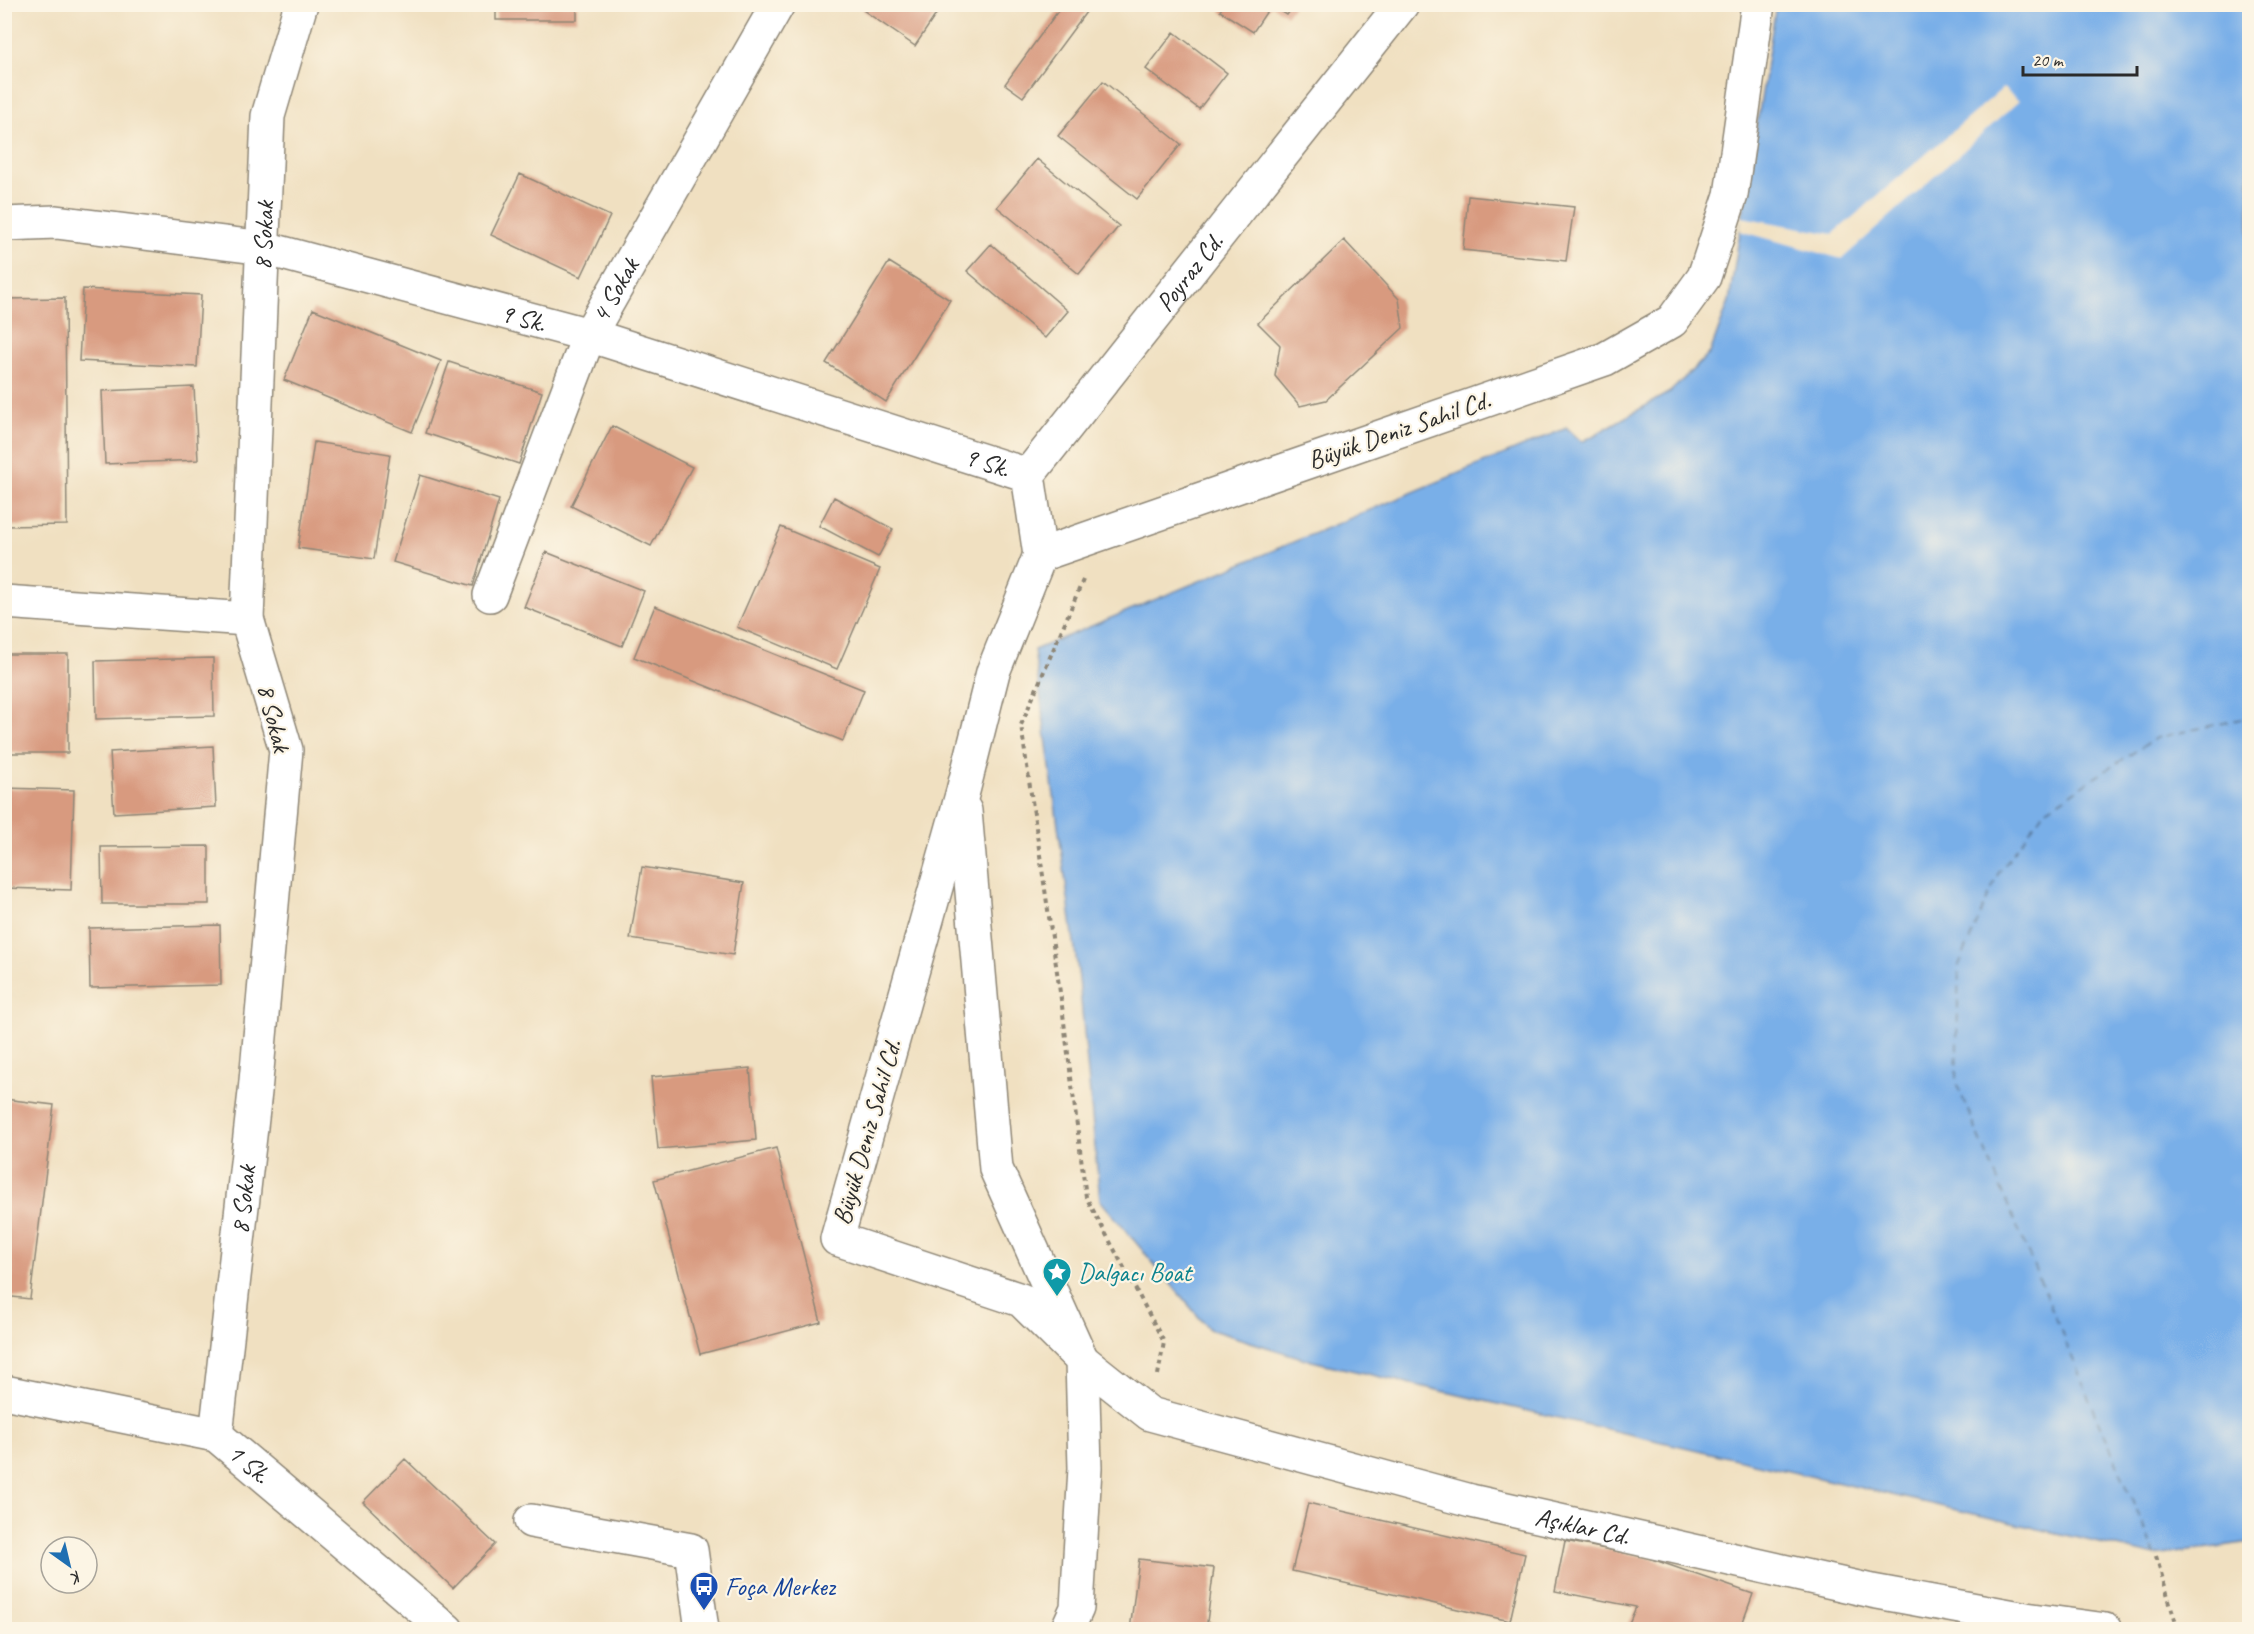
<svg xmlns="http://www.w3.org/2000/svg" width="2254" height="1634" viewBox="0 0 2254 1634" font-family="Caveat,sans-serif">
<rect width="100%" height="100%" fill="#fcf5e5"/>
<filter id="ink" filterUnits="userSpaceOnUse"><feTurbulence type="fractalNoise" baseFrequency=".0167" numOctaves="2"/><feDisplacementMap in="SourceGraphic" scale="12" xChannelSelector="R" yChannelSelector="G"/><feConvolveMatrix kernelMatrix="1 2 1 2 8 2 1 2 1" color-interpolation-filters="sRGB"/></filter>
<filter id="wash" filterUnits="userSpaceOnUse"><feTurbulence type="fractalNoise" baseFrequency=".008" numOctaves="4" result="noise"/><feDisplacementMap in="SourceGraphic" scale="24" xChannelSelector="R" yChannelSelector="G"/><feGaussianBlur stdDeviation="1.35" result="paint"/><feColorMatrix in="noise" values="0 0 0 0 0 0 0 0 0 0 0 0 0 0 0 0 0 1.4 0 .05"/><feComposite in="paint" operator="in"/></filter>
<g filter="url(#wash)">
<rect width="100%" height="100%" fill="#f0e0c1"/>
<path fill="#79afe8" stroke="#526d8a" stroke-width="1.5" d="M1776,5h473v1537l-93,14 -844,-195 -103,-32 -109,-129 -21,-221 -45,-329 533,-222 15,14 88,-50 40,-39 19,-52z"/>
<path fill="#f0e0c1" d="M2003,88l16,13 -177,158 -102,-28 2,-14 91,17z"/>
<g fill="none" stroke-linecap="round" stroke-linejoin="round">
<path stroke="#46596d" stroke-width="1.5" stroke-dasharray="8 6" stroke-linecap="butt" d="M2156,1556l-200,-474 3,-117 39,-91 47,-64 111,-72 94,-21"/>
</g>
<g id="blocks">
<path fill="#d89a7f" d="M867,4h76l-28,42 -52,-36z
M1063,4h29l-69,93 -18,-13z
M1224,4h71l-8,11 -16,-10 -18,27 -33,-21z
M496,5h81v15h-81z
M1174,32l53,41 -28,36 -53,-40z
M1103,81l78,63 -44,55 -79,-63z
M1037,159l82,67 -40,48 -82,-67z
M520,174l90,42 -29,61 -90,-42z
M1468,196l106,11 -8,54 -103,-11z
M1344,240l55,59 4,29 -77,72 -26,6 -25,-30 5,-31 -22,-22z
M991,244l77,67 -23,27 -78,-67z
M889,262l61,38 -64,102 -60,-39z
M83,289l118,6 -4,72 -118,-6z
M65,298l2,227 -63,1v-227z
M313,309l128,52 -29,71 -128,-52z
M449,362l93,30 -23,72 -94,-31z
M194,387l4,73 -93,4 -3,-73z
M612,426l80,41 -41,79 -80,-40z
M314,442l76,12 -16,105 -76,-11z
M420,475l79,25 -26,86 -80,-24z
M834,497l59,32 -15,28 -59,-31z
M781,527l99,42 -43,100 -100,-42z
M546,552l98,39 -22,55 -98,-39z
M655,606l209,84 -21,51 -209,-84z
M4,654h64v99h-64z
M213,658l1,58 -118,3 -1,-58z
M213,746l3,61 -102,6 -4,-61z
M4,788l70,2 -3,100 -67,-2z
M209,846v58h-107l-1,-57z
M642,867l102,16 -11,72 -103,-16z
M220,925l1,60 -131,3 -1,-60z
M750,1068l6,72 -98,9 -7,-72z
M4,1099l50,6 -24,194 -26,-3z
M776,1148l45,174 -121,32 -46,-174z
M405,1459l90,85 -42,44 -90,-86z
M1308,1503l217,51 -15,67 -218,-50z
M1565,1541l81,16 107,37 -13,36h-114l10,-23 -81,-16z
M1139,1559l75,9 -7,54 45,8h-122z"/>
</g>
</g>
<g filter="url(#ink)">
<use href="#blocks" fill-opacity="0" stroke="#8e8676" stroke-width="1.5"/>
<g fill="none" stroke-linecap="round" stroke-linejoin="round">
<g stroke="#8e8676" stroke-width="36">
<g id="minor">
<path id="s1" d="M1758,4l-27,191 -27,82 -32,44 -67,38 -565,196 -47,117 -30,119 -126,448 184,61 61,60 68,54 321,87 401,90 154,28 80,11"/>
<path id="s2" d="M4,224l52,-2 208,26 325,87 439,140"/>
<path id="s3" d="M1040,555l-12,-80 374,-471"/>
<path id="s4" d="M490,595l99,-260 189,-331"/>
<path d="M4,602l243,17"/>
<path d="M965,811l31,358 86,191 3,108 -8,140 -10,22"/>
<path id="s5" d="M4,1392l212,43 231,195"/>
<path id="s6" d="M216,1435l39,-343 31,-342 -39,-131 21,-503 33,-112"/>
<path d="M531,1521l160,29 11,80"/>
</g>
</g>
<path stroke="#8e8676" stroke-width="4" stroke-dasharray="4.5 4.5" stroke-linecap="butt" d="M1083,580l-62,145 41,281 24,191 78,145 -6,33
M2156,1556l22,74"/>
<use href="#minor" stroke="#fff" stroke-width="33"/>
</g>
</g>
<defs>
<g id="sight-pin" transform="scale(1.5)"><path d="M0 17L-7.5 6A9.5 9.5 0 1 1 7.5 6Z" fill="#0f9aa8" stroke="#fcf5e5"/><path d="M0-6L1.8-2.2L6-1.7L2.9 1.2L3.7 5.4L0 3.3L-3.7 5.4L-2.9 1.2L-6-1.7L-1.8-2.2Z" fill="#fff"/></g>
<g id="bus-pin" transform="scale(1.5)"><path d="M0 17L-7.5 6A9.5 9.5 0 1 1 7.5 6Z" fill="#1a4fb4" stroke="#fcf5e5"/><path d="M-5-6H5V4H4V6H2V4H-2V6H-4V4H-5ZM-3.5-4V0h7V-4ZM-3.5 1.2v1.5H-2V1.2ZM2 1.2v1.5H3.5V1.2Z" fill="#fff"/></g>
</defs>
<g fill-rule="evenodd">
<use href="#sight-pin" x="1057" y="1272"/>
<use href="#bus-pin" x="704" y="1586"/>
</g>
<g text-anchor="middle" dominant-baseline="central" stroke-width="4.5" stroke-linejoin="round" paint-order="stroke">
<g font-size="26" fill="#2b2b2b" stroke="#fcf5e5">
<text stroke="none"><textPath href="#s6" startOffset="1209">8 Sokak</textPath></text>
<text stroke="none"><textPath href="#s3" startOffset="340">Poyraz Cd.</textPath></text>
<text stroke="none"><textPath href="#s4" startOffset="330">4 Sokak</textPath></text>
<text stroke="none"><textPath href="#s2" startOffset="530">9 Sk.</textPath></text>
<text transform="translate(1399 430) rotate(-19)">Büyük Deniz Sahil Cd.</text>
<text stroke="none"><textPath href="#s2" startOffset="1016">9 Sk.</textPath></text>
<text transform="translate(274 718) rotate(76)">8 Sokak</text>
<text transform="translate(867 1132) rotate(-74)">Büyük Deniz Sahil Cd.</text>
<text stroke="none"><textPath href="#s6" startOffset="237">8 Sokak</textPath></text>
<text stroke="none"><textPath href="#s5" startOffset="260">1 Sk.</textPath></text>
<text stroke="none"><textPath href="#s1" startOffset="2536">Aşıklar Cd.</textPath></text>
</g>
<g font-size="26" fill="#0d838f" stroke="#fcf5e5" text-anchor="start">
<text x="1078" y="1272">Dalgacı Boat</text>
</g>
<g font-size="26" fill="#164399" stroke="#fcf5e5" text-anchor="start">
<text x="725" y="1586">Foça Merkez</text>
</g>
</g>
<rect width="2254" height="1634" fill="none" stroke="#fcf5e5" stroke-width="24"/>
<g transform="translate(69 1565) rotate(146)"><circle r="28" fill="#fcf5e5" stroke="#a8a49b" stroke-width="1.5"/>
<path d="M0-4.5L10 22L0 15L-10 22Z" fill="#1f6fb2"/>
<text y="-9" font-size="16" font-weight="bold" text-anchor="middle" fill="#2b2b2b">K</text>
</g>
<path d="M2023 66v9h114v-9" fill="none" stroke="#2b2b2b" stroke-width="3"/>
<text x="2032" y="66" font-size="18" fill="#2b2b2b" stroke="#fcf5e5" stroke-width="4.5" paint-order="stroke">20 m</text>
</svg>
